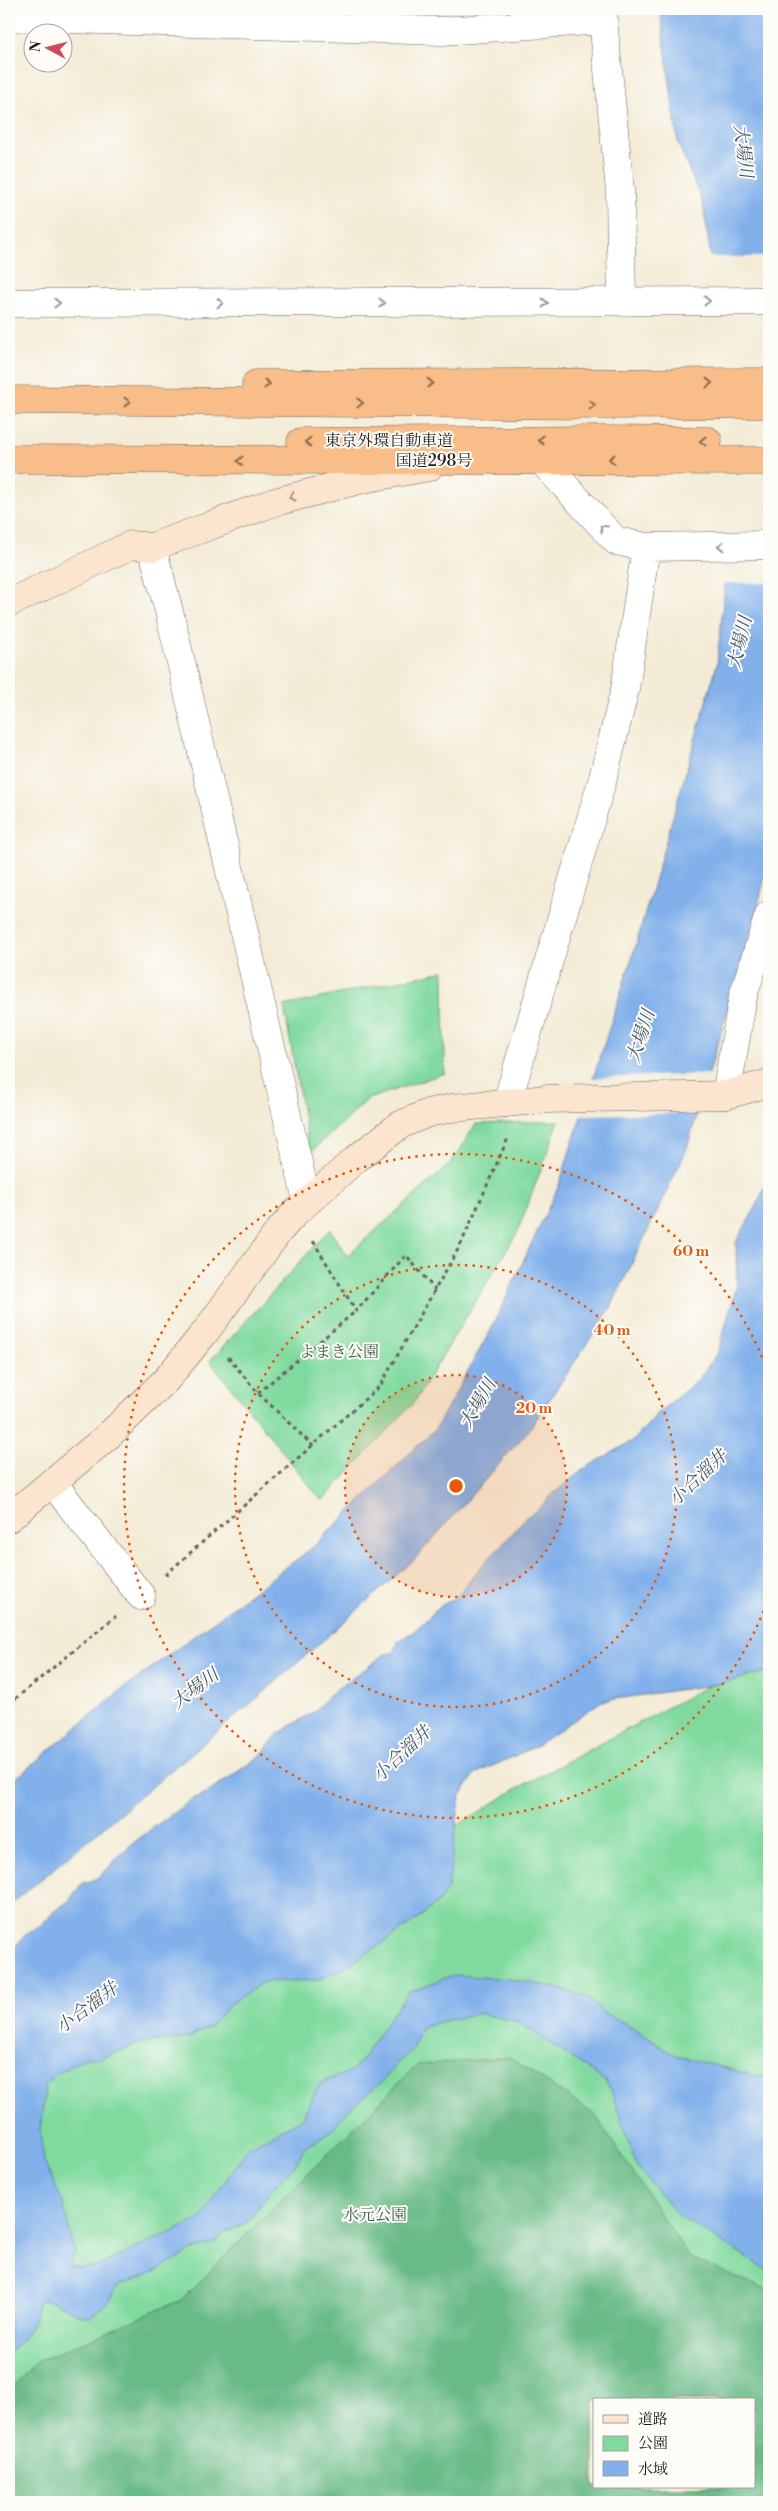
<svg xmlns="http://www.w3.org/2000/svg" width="778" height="2511" viewBox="0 0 778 2511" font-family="'Libre Bodoni','Noto Serif JP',serif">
<rect width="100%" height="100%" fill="#fdfcf7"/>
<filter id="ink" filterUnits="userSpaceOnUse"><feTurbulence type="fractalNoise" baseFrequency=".02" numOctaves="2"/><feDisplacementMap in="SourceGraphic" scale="10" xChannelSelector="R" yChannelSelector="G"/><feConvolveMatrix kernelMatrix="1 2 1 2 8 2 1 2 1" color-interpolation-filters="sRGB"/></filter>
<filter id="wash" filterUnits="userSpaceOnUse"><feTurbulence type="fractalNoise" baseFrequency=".0096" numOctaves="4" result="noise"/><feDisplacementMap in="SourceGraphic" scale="20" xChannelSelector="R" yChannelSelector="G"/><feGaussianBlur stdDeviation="1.12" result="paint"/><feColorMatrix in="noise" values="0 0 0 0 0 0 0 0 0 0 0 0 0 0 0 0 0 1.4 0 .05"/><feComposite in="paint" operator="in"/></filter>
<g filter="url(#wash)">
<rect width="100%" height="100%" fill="#f3ebd6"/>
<path fill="#80da9f" stroke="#4e7b5e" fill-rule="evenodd" d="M444,971l1,102 -77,26 -58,54 -26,-147z
M559,1121l-42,112 -102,168 -93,100 -112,-140 120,-132 17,27 104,-93 25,-39z
M769,1653v849h-760v-390l13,-17 494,-306zM594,2400h160v87h-160z"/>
<path fill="#68ba86" stroke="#426b51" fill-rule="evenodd" d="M509,2057l85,57 95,143 80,34v211h-760v-109l25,-30 147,-63 236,-235zM594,2400h160v87h-160z"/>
<path fill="#81b0eb" stroke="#4e6684" d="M660,9h109v851l-12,50 -71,241 -76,158 -81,121 -113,128 -155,137 -252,211v-122l110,-92 193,-144 124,-120 56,-100 67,-143 77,-240 81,-281 15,-151 3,-136 -25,-125 -7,-48 -25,-61z
M769,1176v495l-50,13 -117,17 -66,45 -61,28 -15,23 -12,92 -11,14 -30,24 -66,43 -25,10 -53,2 -32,21 -21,24 -21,11 -49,5 -41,16 -13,-2 -31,18 -10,11 -5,44 3,30 19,40 13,53 -6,13 11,2 18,-2 102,-47 49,-73 52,-26 19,-37 34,-13 54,-78 45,-17 55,4 46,8 32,10 17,15 29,15 45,29 84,21 8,-1v193l-12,-5 -79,-49 -41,-48 -26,-77 -6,-9 -86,-59 -41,-9 -55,13 -11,24 -16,14 -12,16 -37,31 -13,17 -18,14 -11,4 -10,19 -23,24 -26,34 -22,10 -9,10 -22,7 -32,19 -44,18 -6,12 -21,18c-17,0 -35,-22 -51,-16 -6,20 -11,39 -30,50v-397l18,-21 14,-8 16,-16 12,-8 13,-18c21,-3 25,-16 39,-29 21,-20 48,-37 71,-55l14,-5 54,-38 18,-22 37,-23 13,-15 57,-42 10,-2 3,-11 15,-9 29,-27 16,-9 22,-29 24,-24 22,-26 10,-6 18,-18 30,-24 50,-29 23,-26 41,-34 20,-28 19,-67 -1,-43 20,-35z"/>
<path fill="#f3ebd6" d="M708,257h61v326h-47l7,-70 3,-136z
M711,1074l-11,39 -121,2 12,-37z"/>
</g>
<g filter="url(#ink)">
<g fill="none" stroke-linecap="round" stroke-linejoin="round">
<g stroke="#67645d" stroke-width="29">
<path id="street" d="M602,9l18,182 2,111
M9,17l433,14 162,-11
M9,303l760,-2
M540,459l76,82 30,6 123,-2
M152,547l18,68 137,586
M726,1095l17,-99 26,-81
M507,1103l96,-325 22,-89 21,-142
M52,1482l89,114"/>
</g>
<g stroke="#67645d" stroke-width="29">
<path id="secondary" d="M9,603l122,-58 21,2 123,-45 88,-23 66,-12
M9,1518l99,-82 58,-56 40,-49 73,-100 16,-18 61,-54 44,-34 28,-12 24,-5 95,-9 179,-4 43,-12"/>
</g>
<g stroke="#67645d" stroke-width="29">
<path id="highway" d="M256,384l513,-2
M9,400l596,5 164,-1
M301,442l302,-2 105,1
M9,459l760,2"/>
</g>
<path stroke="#67645d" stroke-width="3" stroke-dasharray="4 4" stroke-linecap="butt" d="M313,1241l43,70 50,-56 29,35
M228,1357l30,36 55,53
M258,1393l98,-82
M165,1575l215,-189 81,-142 48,-108
M9,1704l107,-88"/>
<use href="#street" stroke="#fff" stroke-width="28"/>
<use href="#secondary" stroke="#fce5cf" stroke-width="28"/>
<use href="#highway" stroke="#f8bd88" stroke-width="28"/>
</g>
<defs><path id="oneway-chevron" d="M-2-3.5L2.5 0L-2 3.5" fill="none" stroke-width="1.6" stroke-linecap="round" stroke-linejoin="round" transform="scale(1.25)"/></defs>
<g stroke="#999">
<use href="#oneway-chevron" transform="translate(707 301)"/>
<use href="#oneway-chevron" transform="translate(57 303)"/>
<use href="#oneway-chevron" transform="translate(220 303)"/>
<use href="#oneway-chevron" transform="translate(382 303)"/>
<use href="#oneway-chevron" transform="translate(545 303)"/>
<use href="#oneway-chevron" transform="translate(603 528) rotate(-136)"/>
<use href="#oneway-chevron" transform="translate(721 546) rotate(179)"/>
</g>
<g stroke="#8a6c52">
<use href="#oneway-chevron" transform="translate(430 383)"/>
<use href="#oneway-chevron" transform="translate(709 383)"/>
<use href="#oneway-chevron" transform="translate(267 384)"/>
<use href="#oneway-chevron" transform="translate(127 402)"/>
<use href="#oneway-chevron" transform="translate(360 403)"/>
<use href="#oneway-chevron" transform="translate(592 405)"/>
<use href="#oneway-chevron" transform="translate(541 440) rotate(180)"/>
<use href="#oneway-chevron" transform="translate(703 441) rotate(-179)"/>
<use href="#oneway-chevron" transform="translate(308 442) rotate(180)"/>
<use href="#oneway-chevron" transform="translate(612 459) rotate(-180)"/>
<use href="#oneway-chevron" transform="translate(240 461) rotate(-180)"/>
</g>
<use stroke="#978b7e" href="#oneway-chevron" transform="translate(292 497) rotate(166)"/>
</g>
<circle cx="456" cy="1486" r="111" fill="#e8590c" fill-opacity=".12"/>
<g fill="none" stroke="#e8590c" stroke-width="2.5" stroke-dasharray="2.5 5">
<circle cx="456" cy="1486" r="111"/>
<circle cx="456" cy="1486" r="221"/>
<path d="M769 1597A332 332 0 1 1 769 1375"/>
</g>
<g text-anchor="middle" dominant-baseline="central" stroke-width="4" stroke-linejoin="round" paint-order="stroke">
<g font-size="16" fill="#1c1c1c" stroke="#fdfcf7">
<text x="389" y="441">東京外環自動車道</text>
<text x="434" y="461">国道298号</text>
</g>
<g font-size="16" fill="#3f5e4a" stroke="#fdfcf7">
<text x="339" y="1352">よまき公園</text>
<text x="375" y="2215">水元公園</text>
</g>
<g font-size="18" font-style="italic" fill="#44576f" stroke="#fdfcf7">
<text transform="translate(743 151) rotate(83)">大場川</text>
<text transform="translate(740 643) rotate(-77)">大場川</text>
<text transform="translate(641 1036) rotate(-72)">大場川</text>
<text transform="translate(478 1404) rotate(-60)">大場川</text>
<text transform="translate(698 1478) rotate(-43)">小合溜井</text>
<text transform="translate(195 1689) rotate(-37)">大場川</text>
<text transform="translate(402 1754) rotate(-43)">小合溜井</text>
<text transform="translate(87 2008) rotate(-37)">小合溜井</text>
</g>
</g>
<circle cx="456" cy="1486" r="8" fill="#e8590c" stroke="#fdfcf7" stroke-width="2.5"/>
<g font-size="15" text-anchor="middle" font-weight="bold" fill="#e8590c" stroke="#fdfcf7" stroke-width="4" stroke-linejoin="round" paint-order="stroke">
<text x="691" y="1256">60 m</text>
<text x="612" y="1335">40 m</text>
<text x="534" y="1413">20 m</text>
</g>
<rect width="778" height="2511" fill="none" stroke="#fdfcf7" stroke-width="30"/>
<rect x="593" y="2398" width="162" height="90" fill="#fdfcf7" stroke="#a3a29f"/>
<rect x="603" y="2415" width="25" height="8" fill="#fce5cf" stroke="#a3a29f"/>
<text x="638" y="2424" font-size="15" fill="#1c1c1c">道路</text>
<rect x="603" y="2436" width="25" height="15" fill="#80da9f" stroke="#a3a29f"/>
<text x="638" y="2448" font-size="15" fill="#1c1c1c">公園</text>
<rect x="603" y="2461" width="25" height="15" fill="#81b0eb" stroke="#a3a29f"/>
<text x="638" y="2474" font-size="15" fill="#1c1c1c">水域</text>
<g transform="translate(48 48) rotate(277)"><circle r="24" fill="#fdfcf7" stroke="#a3a29f"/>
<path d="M0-4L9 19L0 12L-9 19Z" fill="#d1495b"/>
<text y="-8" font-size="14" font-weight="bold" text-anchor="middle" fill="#1c1c1c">N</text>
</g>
</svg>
